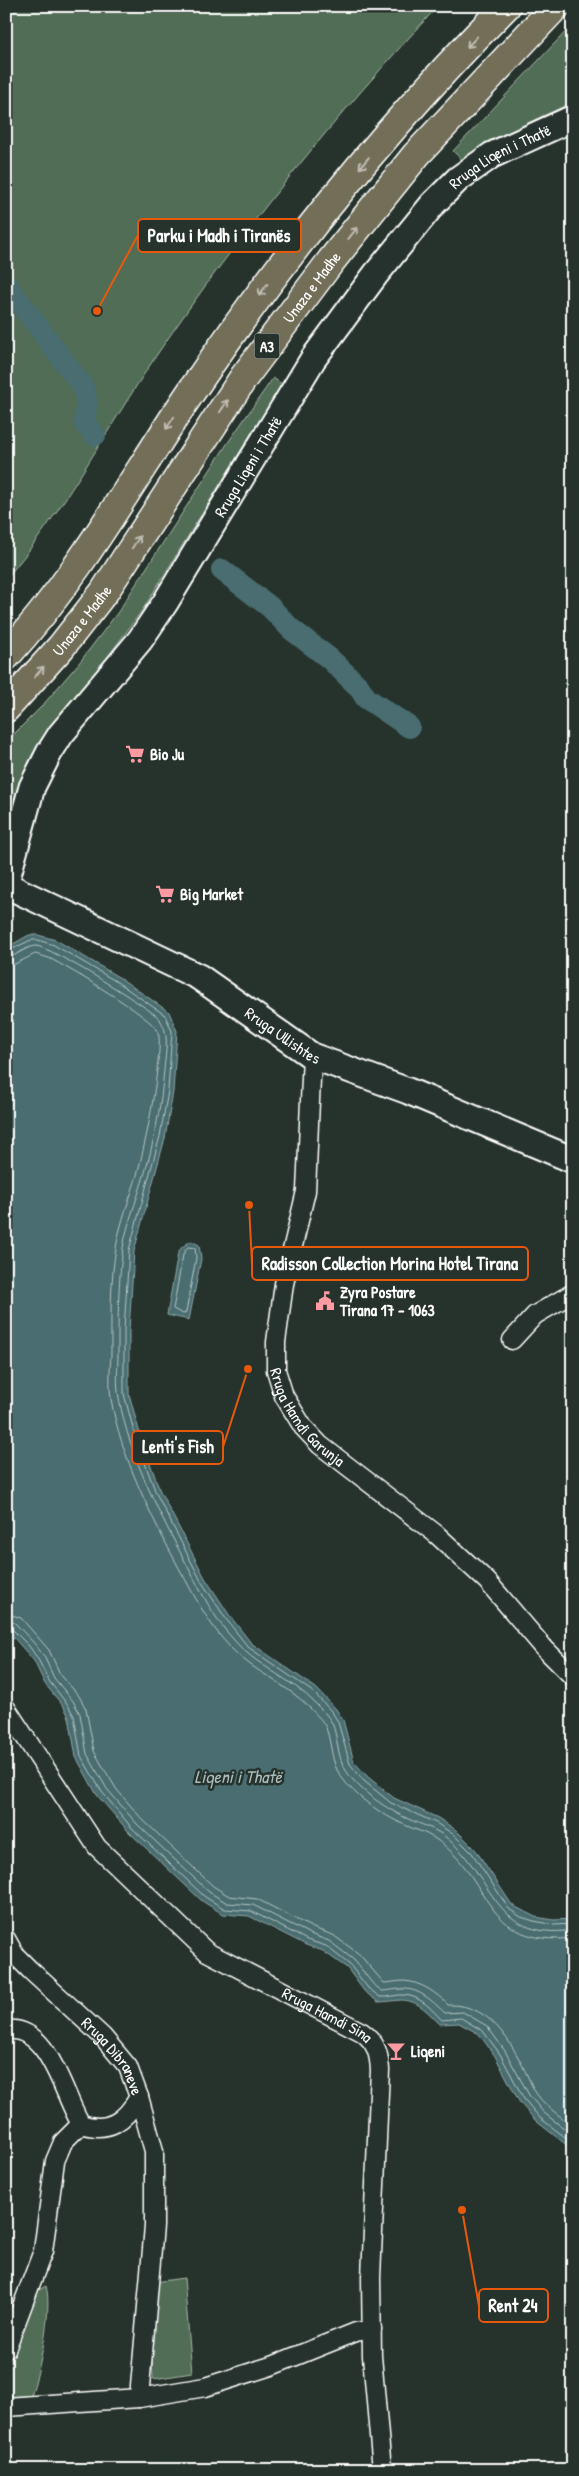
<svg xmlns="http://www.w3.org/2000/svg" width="579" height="2476" viewBox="0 0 579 2476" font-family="'Patrick Hand',sans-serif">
<rect width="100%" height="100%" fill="#26332d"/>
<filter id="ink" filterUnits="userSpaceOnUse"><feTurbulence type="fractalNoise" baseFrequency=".02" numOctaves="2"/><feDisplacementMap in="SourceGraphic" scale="10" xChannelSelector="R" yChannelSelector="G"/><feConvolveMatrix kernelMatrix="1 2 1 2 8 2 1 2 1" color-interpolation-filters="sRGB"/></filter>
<g filter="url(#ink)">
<path fill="#516d55" stroke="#a8b6aa" d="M6,6h432c-102,110 -198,226 -282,350 -50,74 -92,155 -150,223z
M573,24v79c-39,16 -76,35 -110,58l-10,-10z
M273,378l9,6 -139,225 -67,91 -44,55 -15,34 -11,39v-86l36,-36 37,-43 39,-51 109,-168z
M184,2278l8,95 -39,6 -2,-41 3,-56z
M46,2286c7,22 -7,87 -15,110l-23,3 -2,-2v-30l31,-76z"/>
<path fill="#496d6f" stroke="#92a7a9" d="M29,935h9l18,5 64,38 49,34 8,19 -4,61 -8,46 -31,113 -5,79v64l12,44 19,53 45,87 25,38 21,27 65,45 20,21 7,11 11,42 14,15 26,21 44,20 18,12 19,19 37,56 23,12 19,3 19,-1v231l-37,-29 -16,-18 -25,-47 -16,-22 -20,-11 -19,1c-11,-10 -20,-23 -37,-24 -8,0 -16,2 -25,2l-14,-11 -17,-23 -24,-17 -17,-6 -57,-29 -26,-2 -21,-13 -73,-69 -32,-37 -21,-38 -7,-40 -5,-10 -19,-23 -11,-23 -26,-30 -2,-683z
M191,1241l8,4 2,14 -12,61 -22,-5 11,-62 4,-6z"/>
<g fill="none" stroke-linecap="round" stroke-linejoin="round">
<path stroke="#b6c5c5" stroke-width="1" d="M6,952l25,-12h7l16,5 63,37 48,33 7,16 -4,60 -8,45 -31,114 -5,80v64l12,45 20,54 45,88 25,38 22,28 65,45 19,20 6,10 12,42 14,17 27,22 45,20 17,11 19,19 37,56 12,8 13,4 20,4 19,-1
M6,958c10,-1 20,-12 30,-12 13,0 114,62 124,73 0,1 5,10 5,12 3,11 0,27 -1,39 -3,36 -10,74 -21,109 -7,23 -16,45 -20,69 -5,34 -5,70 -5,105 0,14 -2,31 1,45 11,61 41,116 69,169 13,25 26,51 45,72 22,27 58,39 82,64 6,6 13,12 17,20 6,14 5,31 12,44 11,21 40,40 60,50 12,6 25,9 36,16 54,36 49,110 133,97
M6,966l9,-2 20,-10 14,4c18,9 104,59 109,74 3,11 0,26 -1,38 -4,35 -11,71 -20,105 -7,24 -17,47 -21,73 -6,34 -5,71 -5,107 -1,14 -2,30 0,44 10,58 40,117 68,169 15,27 29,56 51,79 23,25 57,37 80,61 5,6 13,12 16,20 5,13 5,29 11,42 13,24 45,45 68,55 10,5 20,7 29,13 59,38 46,110 139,100
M188,1247l7,1 1,10 -10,54 -3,2 -10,-5 10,-54z
M6,1613l15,5 28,32 11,24 19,22 7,13 8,42 9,16 14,23 25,29 71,67 16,10 28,3 56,29 20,7 26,19 25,29c6,0 13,-2 20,-2 17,1 33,12 44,24 47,-2 68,46 85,83 8,16 27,28 40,38
M6,1620l9,3 18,19 11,14 10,22 19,23 7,13 7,40 20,35 30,35 72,68 18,11 26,2 57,29 19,7 25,19 19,24 9,7c6,0 13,-2 20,-2 18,-1 31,13 43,24l18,-1 24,14 18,25 24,44 15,18 29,22
M6,1627l5,1 18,18 9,13 11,22 19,24 6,11 7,40 21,36 30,36 73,69 20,12 26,2 56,29 19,6 24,19 18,23 12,9c8,1 17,-3 25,-2 17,2 26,14 37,25l19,-2 22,13 17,23 24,45 16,19 33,25"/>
<path stroke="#496d6f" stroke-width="22" d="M6,284l77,103 4,16 -3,20 11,12
M222,570l48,37 21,22 39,30 29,28 7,11 43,29"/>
<g stroke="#fff" stroke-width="21">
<g id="street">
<path id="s1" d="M312,1056l-6,135 -22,93 -8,58v28l8,26 19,31 17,18 116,89 51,47 58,68 28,28"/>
<path d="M512,1340l23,-25 38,-22"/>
<path id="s2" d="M6,1708l91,139 110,105 155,80c14,10 17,21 18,38l-9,207 1,79 10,114"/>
<path id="s3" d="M6,1939l9,16 15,15 73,67 25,30 11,30 15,54v75l-15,172"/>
<path d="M6,2030c43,-6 57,65 75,94 28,9 44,-3 58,-27"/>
<path d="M6,2349l37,-98 12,-90 8,-19 18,-18"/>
<path d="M6,2407l133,-9 66,-11 66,-21 85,-34 16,-3"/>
</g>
</g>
<g stroke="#fff" stroke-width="29">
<g id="secondary">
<path id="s4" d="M6,882l26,-95 17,-34 12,-19 79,-94 25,-37 148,-244 63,-85 57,-70 25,-25 34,-24 81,-37"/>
<path id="s5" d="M6,885l193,92 113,79 96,35 165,69"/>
</g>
</g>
<g stroke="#fff" stroke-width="31">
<g id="highway">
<path d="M6,656c74,-81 126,-177 187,-267 92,-136 197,-266 313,-383"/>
<path id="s6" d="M6,708l55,-61 43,-55 140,-215 87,-116 85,-106 140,-149"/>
</g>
</g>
<use href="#street" stroke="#26332d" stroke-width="18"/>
<use href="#secondary" stroke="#26332d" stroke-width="25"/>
<use href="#highway" stroke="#726e59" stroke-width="28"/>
</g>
<defs><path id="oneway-shaft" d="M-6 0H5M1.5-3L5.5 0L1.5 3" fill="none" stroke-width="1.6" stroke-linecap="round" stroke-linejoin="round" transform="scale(1.25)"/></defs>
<g stroke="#c0beb4">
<use href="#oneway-shaft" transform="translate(472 42) rotate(133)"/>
<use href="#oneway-shaft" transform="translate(364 163) rotate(130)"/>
<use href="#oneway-shaft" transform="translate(353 233) rotate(-51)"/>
<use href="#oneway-shaft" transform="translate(263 290) rotate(126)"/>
<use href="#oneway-shaft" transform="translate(224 406) rotate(-56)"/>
<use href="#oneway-shaft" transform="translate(170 423) rotate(123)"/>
<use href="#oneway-shaft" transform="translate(136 542) rotate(-57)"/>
<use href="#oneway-shaft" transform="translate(39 672) rotate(-49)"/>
</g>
</g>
<defs>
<g id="supermarket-bare" transform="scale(1.5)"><path d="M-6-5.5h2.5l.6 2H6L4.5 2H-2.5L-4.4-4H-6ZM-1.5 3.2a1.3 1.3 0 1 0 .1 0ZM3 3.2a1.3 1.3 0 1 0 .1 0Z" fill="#ff9aa2" stroke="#26332d" stroke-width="2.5" paint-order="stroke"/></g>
<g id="civic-bare" transform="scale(1.5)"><path d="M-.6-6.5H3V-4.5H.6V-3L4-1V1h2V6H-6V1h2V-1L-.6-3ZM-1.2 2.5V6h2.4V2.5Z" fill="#ff9aa2" stroke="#26332d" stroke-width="2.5" paint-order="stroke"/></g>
<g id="bar-bare" transform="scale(1.5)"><path d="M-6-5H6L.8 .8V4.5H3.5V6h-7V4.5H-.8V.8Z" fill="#ff9aa2" stroke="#26332d" stroke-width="2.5" paint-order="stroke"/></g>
</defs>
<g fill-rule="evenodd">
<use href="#supermarket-bare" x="135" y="754"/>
<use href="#supermarket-bare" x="165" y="894"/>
<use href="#civic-bare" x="325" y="1301"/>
<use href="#bar-bare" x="396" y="2051"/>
</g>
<g text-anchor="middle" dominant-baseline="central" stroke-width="5" stroke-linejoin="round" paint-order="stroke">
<rect fill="#26332d" stroke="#bec2c0" stroke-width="1" x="254.5" y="333.5" width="25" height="25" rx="4"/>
<g font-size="15" font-weight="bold" fill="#fff">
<text x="267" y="346">A3</text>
</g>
<g font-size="16" fill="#fff" stroke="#26332d">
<text stroke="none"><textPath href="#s4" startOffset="891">Rruga Liqeni i Thatë</textPath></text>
<text stroke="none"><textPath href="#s6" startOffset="521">Unaza e Madhe</textPath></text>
<text stroke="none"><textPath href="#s4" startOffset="486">Rruga Liqeni i Thatë</textPath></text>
<text stroke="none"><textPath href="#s6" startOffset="116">Unaza e Madhe</textPath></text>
<text stroke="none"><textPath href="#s5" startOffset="316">Rruga Ullishtes</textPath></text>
<text stroke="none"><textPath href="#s1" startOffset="375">Rruga Hamdi Garunja</textPath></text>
<text stroke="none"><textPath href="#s2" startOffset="454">Rruga Hamdi Sina</textPath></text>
<text stroke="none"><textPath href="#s3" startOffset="160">Rruga Dibraneve</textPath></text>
</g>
<g font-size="16" font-weight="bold" fill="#fff" stroke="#26332d" text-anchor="start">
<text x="150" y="754">Bio Ju</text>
<text x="180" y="894">Big Market</text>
<text x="340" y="1292">Zyra Postare<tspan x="340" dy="18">Tirana 17 - 1063</tspan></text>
<text x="411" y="2051">Liqeni</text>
</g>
<g font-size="18" font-style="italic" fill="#adbdbe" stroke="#26332d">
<text x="238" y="1776">Liqeni i Thatë</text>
</g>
</g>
<path fill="none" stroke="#e8590c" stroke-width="2" d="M97 311L138 235M249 1205L252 1264M248 1369L223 1447M462 2210L479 2306"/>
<g fill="#e8590c" stroke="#26332d" stroke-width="2">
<circle cx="97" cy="311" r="5"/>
<circle cx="249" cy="1205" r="5"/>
<circle cx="248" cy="1369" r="5"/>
<circle cx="462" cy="2210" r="5"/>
</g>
<g fill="#26332d" stroke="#e8590c" stroke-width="2">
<rect x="138" y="219" width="163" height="33" rx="5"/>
<rect x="252" y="1247" width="276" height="33" rx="5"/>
<rect x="132" y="1431" width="91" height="33" rx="5"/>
<rect x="479" y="2289" width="69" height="33" rx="5"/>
</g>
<g font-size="18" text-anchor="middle" font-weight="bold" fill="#fff">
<text x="219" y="242">Parku i Madh i Tiranës</text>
<text x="390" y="1270">Radisson Collection Morina Hotel Tirana</text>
<text x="178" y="1453">Lenti's Fish</text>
<text x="513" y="2312">Rent 24</text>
</g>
<rect width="579" height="2476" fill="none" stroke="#26332d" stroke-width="25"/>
<rect x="12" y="12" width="554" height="2451" fill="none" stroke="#fff" stroke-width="2" filter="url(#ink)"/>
</svg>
